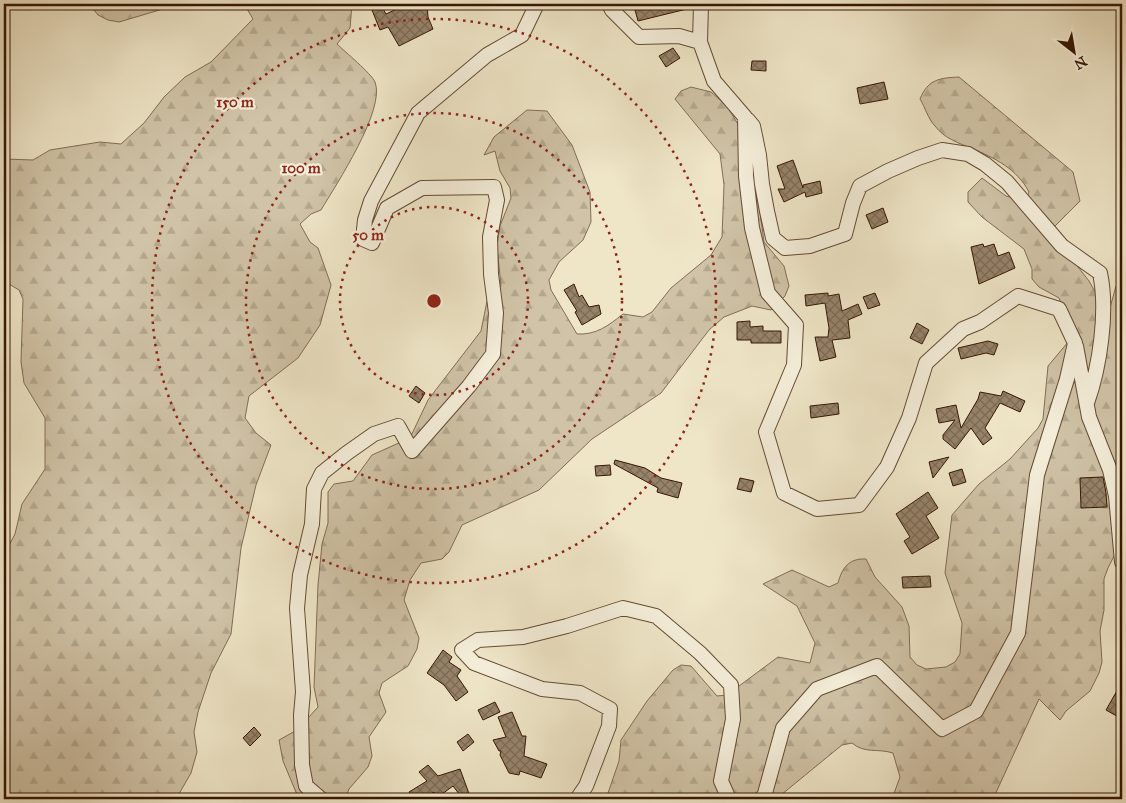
<svg xmlns="http://www.w3.org/2000/svg" width="1126" height="803" viewBox="0 0 1126 803" font-family="'IM FELL Great Primer',serif">
<defs>
<pattern id="forest-firs" width="22" height="20" patternUnits="userSpaceOnUse" patternTransform="scale(1.25)"><rect width="22" height="20" fill="#d0c3a7"/><path d="M5 1l3.5 6h-7zM16 11l3.5 6h-7z" fill="#b3a78e"/></pattern>
<pattern id="building-cross-hatch" width="8" height="8" patternUnits="userSpaceOnUse" patternTransform="scale(1.25)"><rect width="8" height="8" fill="#96836a"/><path d="M0 0l8 8M0 8l8-8" fill="none" stroke="#7b6a55"/></pattern>
</defs>
<rect width="100%" height="100%" fill="#efe6c8"/>
<filter id="stains"><feTurbulence type="fractalNoise" baseFrequency=".004" numOctaves="4"/><feColorMatrix values="0 0 0 0 .2 0 0 0 0 .09 0 0 0 0 .02 0 0 0 .5 -.17"/></filter>
<radialGradient id="worn" r=".72"><stop offset=".6" stop-color="#630" stop-opacity="0"/><stop offset="1" stop-color="#630" stop-opacity=".3"/></radialGradient>
<path fill="url(#forest-firs)" stroke="#836d56" d="M89,4h100l-16,2 -54,16 -11,-2 -10,-5z
M233,4h119l-2,24 -13,16c8,8 34,29 38,38 11,27 -39,103 -54,128l-10,4 -11,10 10,18 8,6 13,37 -11,40 -22,33 -49,38 -4,22 11,15 15,12 -15,40 -15,63 -10,86 -20,39 -13,39 -4,20 3,20 -6,21 -15,26h-172v-244l11,-21 7,-30 23,-35v-51l-21,-35 -3,-21 2,-63 -4,-9 -15,-9v-122l29,1 17,-10 50,-8 21,2 23,-21 20,-26 21,-20 26,-15 42,-43 -6,-10z
M959,77l114,95 7,29 -30,30 39,50 19,34 8,-29 6,-3v257l-14,28 -4,11v31l-4,21 2,31 -3,11 -9,18 -24,20 -6,9 -21,-21 -46,100h-101l8,-22 -7,-24c-16,-5 -28,1 -41,-10l-10,2 -66,54h-170l13,-38 2,-21 26,-39 26,-31 8,-5 10,1 26,30 10,-1 51,-38 32,6 5,-20 -18,-37 -34,-22 29,-14 37,17 9,-4c4,-15 11,-25 28,-24l9,18 27,30 7,19 1,31 7,8 9,4 20,-2 9,-5 5,-8 2,-31 -17,-50 7,-58 27,-31 31,-25 28,-31 5,-9 5,-53 26,-31 -15,-37 -20,-11 -7,-8v-10l-8,-20 -42,-32 -14,-15v-10l14,-14 24,18 19,5 4,-9c-12,-23 -34,-34 -58,-44 -13,-5 -27,-10 -36,-22 -7,-7 -10,-19 -15,-27 8,-20 20,-21 39,-22z
M691,87l20,5 16,14 15,25 15,59 7,52 20,24 5,20 -4,10 -14,14 -19,-4 -28,11 -15,13 -48,63 -69,46 -53,51 -77,35 -13,27 -7,7 -21,4 -11,17 -6,20 15,38 -2,11 -9,17 -26,17 -3,10 7,19 -17,25 3,19 -4,11 -19,22 -4,10h-43l-4,-2 -15,-36 -4,-21 18,-10 21,-23 -4,-20 4,-102 4,-41 6,-21v-31l6,-8 19,-3 19,-26 38,-17 18,-38 53,-69 6,-30 14,-15 -4,-40 3,-20 11,-28 -1,-10 -10,-17 -5,-20 -11,4 10,-18 33,-27 20,1 25,34 18,47 1,30 -8,18 -24,22 -10,18 2,10 26,44c19,1 31,-8 46,-20l20,3 9,-5 19,-24 40,-33 11,-18 2,-52 -4,-31 -45,-55 6,-8z"/>
<path fill="url(#building-cross-hatch)" stroke="#361704" d="M408,4h19l1,13 5,12 -34,17 -11,-19 -8,3 -8,-20 9,-5 5,9z
M656,4h34l1,4 -53,13 -3,-11 21,-5z
M673,48l7,10 -14,9 -7,-11z
M752,61h14v10l-15,-1z
M884,82l4,17 -28,5 -3,-16z
M793,160l10,28v-3l17,-4 2,12 -16,4 -1,-5 -21,10 -6,-13h7l-8,-23z
M883,208l5,14 -16,7 -6,-14z
M983,244l1,3 10,-3 4,12 11,-4 6,16 -36,16 -8,-37z
M574,284l5,13 3,-2 7,12 10,-2 2,9 -19,11 -7,-13 2,-1 -13,-21z
M828,293v3l11,-2 3,17 16,-7 4,10 -14,6 2,18 -18,2 4,17 -16,4 -5,-24h13l1,-9 -4,-25 -19,3 -1,-11z
M875,293l5,12 -12,4 -5,-12z
M750,321v6l13,-1v5h18v12h-30v-3h-14v-18z
M917,323l12,7 -7,14 -12,-6z
M988,341l10,3 -4,11 -8,-2 -25,6 -3,-11z
M416,386l9,7 -6,10 -10,-7z
M1003,391l22,10 -5,11 -20,-9 -15,25 7,10 -9,7 -12,-17 -16,21 -12,-10v-4l12,-15 -16,3 -3,-14 20,-4 5,23 17,-29 2,-7 21,4z
M838,403l1,11 -28,4 -1,-12z
M949,457l-16,21 -4,-16z
M615,460l30,8 16,10 21,5 -4,15 -21,-6 1,-4 -44,-24z
M610,465l1,10 -15,1 -1,-10z
M962,469l4,13 -13,4 -4,-13z
M1103,477l3,16 1,14 -26,1 -1,-30z
M740,478l14,3 -3,11 -14,-3z
M928,492l10,16 -12,8 13,22 -27,16 -8,-13 6,-4 -14,-23z
M930,576l1,11 -28,1 -1,-11z
M443,650l9,7 -3,5 12,8 -4,6 11,16 -12,9 -12,-16 -17,-12z
M1122,682v37l-16,-9z
M495,702l5,10 -17,8 -5,-10z
M512,712l10,24h4l-2,20 23,8 -6,14 -21,-7 -1,4 -10,-2 -9,-18 1,-4h-2l-6,-11 13,-3 -8,-20z
M254,727l7,8 -11,11 -7,-8z
M468,734l6,8 -11,9 -6,-9z
M428,765l10,11 22,-7 11,30h-8l-10,-13 -15,11 -4,-5 -12,7h-9l-4,-7 18,-11 -8,-9z"/>
<g fill="none" stroke-linecap="round" stroke-linejoin="round">
<g stroke="#644b35" stroke-width="16">
<path id="street" d="M609,4l3,6 27,27 40,-1 21,6
M701,4l-1,38 14,39 31,36 1,59 6,52 16,65 28,32 -2,40 -28,67 18,61 33,16 42,-4 28,-38 22,-49 17,-55 37,-34 17,-7 38,-26 41,13 16,34 -8,36 -30,96 -19,158 -42,78 -34,18 -65,-63 -60,23 -34,39 -19,69 -4,2
M748,120l5,6 6,29 3,29 5,27 6,27 12,10 25,-2 35,-12 8,-31 7,-17 28,-15 30,-13 24,-8 26,4 17,10 22,18 55,64 38,27c8,38 0,93 -13,130
M1076,346l13,71 21,53 6,26 6,66
M321,799l-15,-13 -4,-21 -1,-50 2,-23 -6,-84 3,-33 12,-51 2,-35 8,-16 25,-20 27,-19 24,-8 14,25 57,-65 24,-32 3,-41 -5,-39 -1,-37 7,-37 -3,-13 -72,1 -35,20 -15,35 -9,-4 2,-19 6,-19 47,-88 69,-58 35,-20 13,-27 -1,-4
M577,799l9,-13 23,-60 1,-17 -30,-16 -38,-4 -68,-26 -12,-13 16,-10 45,-3 44,-11 56,-18 33,8 44,37 31,32 2,34 -12,62 8,18"/>
</g>
<use href="#street" stroke="#f5efdb" stroke-width="14"/>
</g>
<g fill="none" stroke="#8f2418" stroke-width="2.5" stroke-dasharray="2.5 5">
<circle cx="434" cy="301" r="94"/>
<circle cx="434" cy="301" r="188"/>
<circle cx="434" cy="301" r="282"/>
</g>
<circle cx="434" cy="301" r="8" fill="#8f2418" stroke="#f5efdb" stroke-width="2.5"/>
<g font-size="15" text-anchor="middle" font-weight="bold" fill="#8f2418" stroke="#f5efdb" stroke-width="4.5" stroke-linejoin="round" paint-order="stroke">
<text x="235" y="107">150 m</text>
<text x="301" y="173">100 m</text>
<text x="368" y="240">50 m</text>
</g>
<rect width="1126" height="803" fill="none" stroke="#efe6c8" stroke-width="20"/>
<rect x="5" y="5" width="1116" height="793" fill="none" stroke="#361704" stroke-width="2.5"/>
<rect x="10" y="10" width="1106" height="783" fill="none" stroke="#361704"/>
<g transform="translate(1074 52) rotate(149)" stroke="#f5efdb" stroke-width="4" paint-order="stroke">
<path d="M0-4L9 19L0 12L-9 19Z" fill="#361704"/>
<text y="-8" font-size="14" font-weight="bold" text-anchor="middle" fill="#361704">N</text>
</g>
<rect width="100%" height="100%" filter="url(#stains)"/>
<rect width="100%" height="100%" fill="url(#worn)"/>
</svg>
